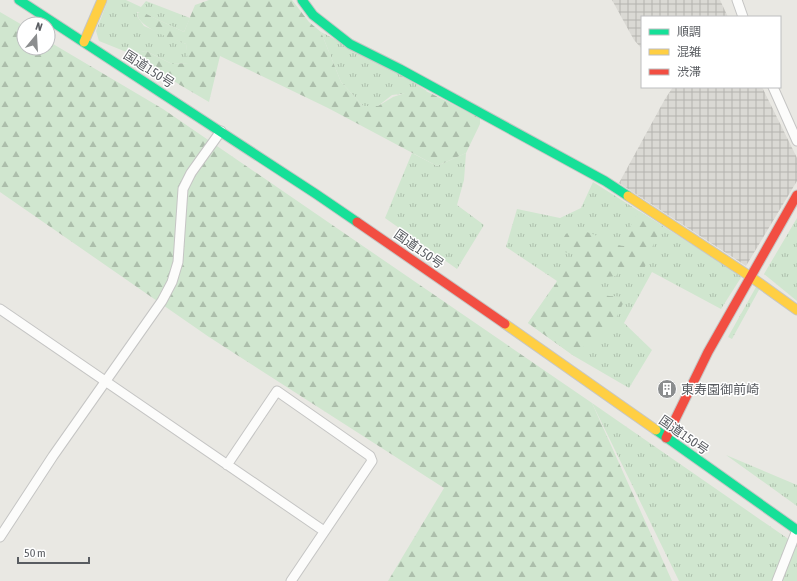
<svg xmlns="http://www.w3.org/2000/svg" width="797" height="581" viewBox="0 0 797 581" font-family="'Asap Condensed','Noto Sans JP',sans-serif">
<defs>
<pattern id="industrial-grid" width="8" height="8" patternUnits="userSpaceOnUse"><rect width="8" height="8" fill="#dad9d4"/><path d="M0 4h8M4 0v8" fill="none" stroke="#b4b3af"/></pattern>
<pattern id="grass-tufts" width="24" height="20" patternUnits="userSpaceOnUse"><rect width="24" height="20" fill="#d0e6cf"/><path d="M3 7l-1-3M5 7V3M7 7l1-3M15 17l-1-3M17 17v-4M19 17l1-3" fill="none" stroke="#acbeab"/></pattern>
<pattern id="forest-firs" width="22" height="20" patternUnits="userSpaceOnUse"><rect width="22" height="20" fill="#d0e6cf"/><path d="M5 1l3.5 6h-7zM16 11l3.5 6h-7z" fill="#acbeab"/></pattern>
</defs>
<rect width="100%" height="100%" fill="#e9e8e3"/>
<path fill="url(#industrial-grid)" d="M612,0h108l8,17h-86v32l-8,-9z
M673,87h89l35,71v23l-51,85 -127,-83 46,-84z"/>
<path fill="url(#grass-tufts)" d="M108,0h18l15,7 5,-6 44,17 -6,14 -36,-17 -11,-3v4l7,10 42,18 3,19 -17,1 -26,-13 -10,2 3,4 -40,-16 -3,-10z
M321,32l68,35 38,24 -35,4 -14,11h-15l-22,-24z
M412,153l25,13 29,-13 -2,27 -7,25 27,20 -27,44 -72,-51z
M593,182l149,94 -21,33 -69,-37 -28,51 28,27 -23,38 -55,-32 -46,-33 29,-42 -51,-34 11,-38 43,9 21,-10z
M797,218v83l-33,-27z
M756,287l4,1 -28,51 -4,-2z
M592,403l205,142v36h-118z
M726,455l71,30v21z"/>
<path fill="url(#forest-firs)" d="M209,0h83l17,22 12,10 20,50 22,24h15l15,-9 27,-9 60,30v6l-14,29 -29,13 -109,-58 -108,-52 -11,46 -29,-17 -41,-28 -4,-4 11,-2 26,13 16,-1 -2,-19c-13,-5 -48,-16 -49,-31l5,-1 42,20 11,-27z
M0,12l24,14v22h24v-7l115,68 429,294 80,178h-284l56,-93 -235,-151 -209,-145z
M639,211l24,15 -14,27 -4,14h-23l-6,9 -28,3 -4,12 25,5 17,1 -15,32 -21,12 -16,15 -46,-33 40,-56 7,-12 -10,-3 -5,-8c2,-3 4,-8 7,-11 14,-11 41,12 57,13l2,-8 4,-6 1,-7z"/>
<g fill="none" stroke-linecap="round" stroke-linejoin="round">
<g stroke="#c5c5c4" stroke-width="11">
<path id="street" d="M737,0l6,17
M773,87l24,54
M0,309l324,222
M227,465l50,-74 93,65 2,5 -81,120
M0,537l53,-81 109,-155 10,-19 6,-20 5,-73 8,-16 30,-42
M777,581l20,-51"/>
</g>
<g stroke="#c6c6c5" stroke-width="11">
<path id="fast" d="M19,0l297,194 41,28
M302,0l11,15 37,29 50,25 205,112 23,15
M656,430l141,100"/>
</g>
<g stroke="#c6c6c5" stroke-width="11">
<path id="slow" d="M84,42l18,-42
M628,196l123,81 46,33
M505,324l151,106"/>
</g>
<g stroke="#c6c6c5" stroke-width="11">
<path id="jam" d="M357,222l148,102
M666,438l42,-86 89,-157"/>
</g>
<use href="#street" stroke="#fcfcfb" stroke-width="9"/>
<use href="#fast" stroke="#16e098" stroke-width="9"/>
<use href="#slow" stroke="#ffcf43" stroke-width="9"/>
<use href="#jam" stroke="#f24e42" stroke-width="9"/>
</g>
<defs>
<g id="building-disc" transform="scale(1)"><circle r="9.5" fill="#8b8d8e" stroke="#fff"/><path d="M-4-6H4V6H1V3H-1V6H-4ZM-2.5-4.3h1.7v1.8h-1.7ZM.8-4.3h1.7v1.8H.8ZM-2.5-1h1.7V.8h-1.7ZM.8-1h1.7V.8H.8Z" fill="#fff"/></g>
</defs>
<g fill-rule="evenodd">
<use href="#building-disc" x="667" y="389"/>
</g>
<g text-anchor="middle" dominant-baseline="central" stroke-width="3" stroke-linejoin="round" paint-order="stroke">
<g font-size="13" fill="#595c61" stroke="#fff">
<text transform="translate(149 69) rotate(33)">国道150号</text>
<text transform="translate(419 249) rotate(35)">国道150号</text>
<text transform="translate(684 435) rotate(35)">国道150号</text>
</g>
<g font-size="13" fill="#595c61" stroke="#fff" text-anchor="start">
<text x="681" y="389">東寿園御前崎</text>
</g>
</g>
<rect x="641" y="16" width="140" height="72" fill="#ffffff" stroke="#bdbec0"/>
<rect x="649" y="29" width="20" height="6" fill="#16e098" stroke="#bdbec0"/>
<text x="677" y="36" font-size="12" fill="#595c61">順調</text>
<rect x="649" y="49" width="20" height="6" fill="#ffcf43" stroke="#bdbec0"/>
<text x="677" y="56" font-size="12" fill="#595c61">混雑</text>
<rect x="649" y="69" width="20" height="6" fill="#f24e42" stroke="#bdbec0"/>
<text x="677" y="76" font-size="12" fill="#595c61">渋滞</text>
<g transform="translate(36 36) rotate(18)"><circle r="19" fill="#ffffff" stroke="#bdbec0"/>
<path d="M0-3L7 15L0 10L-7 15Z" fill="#8b8d8e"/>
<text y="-6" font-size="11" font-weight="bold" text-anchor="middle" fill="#595c61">N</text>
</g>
<path d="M18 557v6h71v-6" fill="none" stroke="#595c61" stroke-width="2"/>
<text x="24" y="557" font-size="12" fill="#595c61" stroke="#ffffff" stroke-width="3" paint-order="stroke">50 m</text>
</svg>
